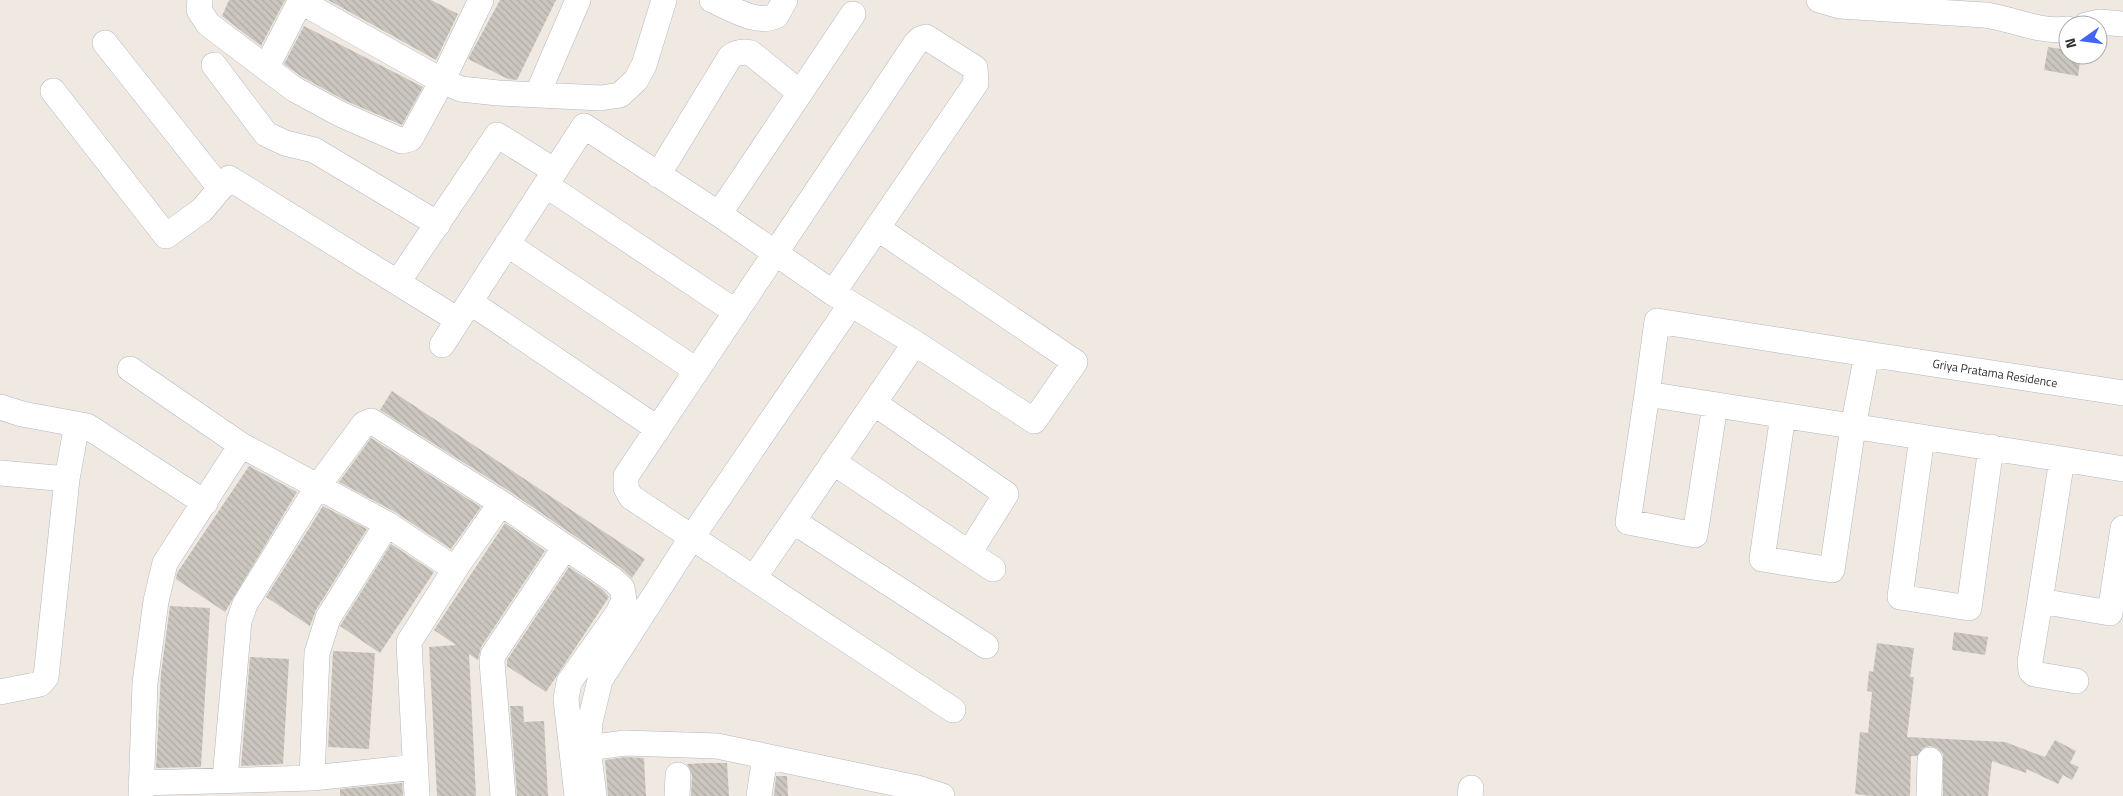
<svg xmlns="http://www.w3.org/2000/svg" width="2123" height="796" viewBox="0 0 2123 796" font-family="'Titillium Web',sans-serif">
<defs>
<pattern id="building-back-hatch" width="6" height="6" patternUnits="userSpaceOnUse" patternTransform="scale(1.25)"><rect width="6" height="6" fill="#cbc7bf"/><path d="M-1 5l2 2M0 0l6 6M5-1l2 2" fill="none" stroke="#afaba4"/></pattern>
</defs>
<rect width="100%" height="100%" fill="#efe9e1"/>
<path fill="url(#building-back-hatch)" d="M229,0h56l-24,46 -39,-30z
M328,0h103l27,14 -22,46z
M500,0h56l-39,80 -9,-1 -40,-20z
M304,26l119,61 -21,38 -56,-24 -44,-24 -18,-13z
M2048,47l20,3v5h13l-3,21 -34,-6z
M392,391l253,168 -13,19 -12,-11 -111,-76 -129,-81z
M371,438l110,69 -30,42 -56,-37 -56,-30z
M249,466l48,26 -72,120 -49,-33 1,-6z
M323,506l44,23 -51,81 -6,16 -44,-29z
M505,523l40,28 -64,96 -3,13 -9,-6 7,142h-39l-8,-149 27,-2 -22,-15z
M391,544l43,28 -54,81 -40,-27z
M569,567l34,23 6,7 -63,95 -39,-26v-6z
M170,606l40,2 -9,159 -45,1 5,-95z
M1954,632l34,5 -3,18 -33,-5z
M1877,643l37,5 -4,29h4l-7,60 98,5 40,15 10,-17 21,11 -6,12 9,4 -7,13 -9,-5 -5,9 -31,-15 -1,4 -34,-12 -4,35h-45v-42l-6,-6 -7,-2 -7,2 -6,8h-6l-1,40h-38l-17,-2 5,-62 8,1 4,-41 -5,-1 2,-20 4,1z
M333,651l42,2 -6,96 -41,-2z
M250,657l39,2 -6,105 -42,2z
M510,706h13l1,16 20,-1 4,75h-31z
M626,757l18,1 2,38h-38l-3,-36z
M707,763h20l2,33h-38l1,-21 -5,-11z
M776,776h11l1,20h-14z
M402,783l1,13h-63v-7z"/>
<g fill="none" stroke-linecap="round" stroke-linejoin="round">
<g stroke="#b4b7c1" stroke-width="26">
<path id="minor" d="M200,0l-1,10 9,14 86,65 46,25 62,27 8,-2 2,-3 30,-55 39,-81
M712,0c19,8 44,25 64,16l9,-16
M1819,0l21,6 145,9c29,4 54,18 83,14
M300,1l142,80 19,8 37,4 103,5 19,-3 16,-15 8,-15 20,-65
M2086,25l14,-3 23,2
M105,43l115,145
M214,65l52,69 19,9 29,7 124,74
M266,68l35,-68
M53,91l113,145 36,-26 27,-32 229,142
M537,95l41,-95
M658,175l72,-118c7,-5 13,-6 21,-4l49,40
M546,185l190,127
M719,214l134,-200
M507,244l189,126
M398,282l99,-147 58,36
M833,293l143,-210 -1,-15 -49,-31 -6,2 -4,4 -290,433v12l5,9 322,213
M470,302l188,127
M442,345l142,-219 135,88 114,79 82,50 119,78 41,-59 -198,-134
M1867,354l256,39
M130,369l111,76 146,79 68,45
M1647,394l10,-73 210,33 -14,73 -21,143 -70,-11 21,-144
M874,403l132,91 -37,59
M1715,405l-20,130 -67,-13 19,-128c138,22 277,43 415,65
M0,407l22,7 65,12 118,77
M1922,437l-22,160 69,11 22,-161
M833,462l160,107
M0,473l67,6 -21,198 -6,7 -40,8
M67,479l10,-55
M793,521l193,125
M754,578l161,-235
M2040,601l22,-142 61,10
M2076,681l-42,-7 -3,-3 -1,-9 10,-61 70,12 13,-85
M588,748l37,-5 92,3 200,42 25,8
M312,778l5,-125 11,-35 59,-94
M225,779l14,-158 6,-17 73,-118 46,-62 7,-3 130,82 111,76 10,9 2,12 -6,13 -49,69 -3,17 11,97
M141,783l171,-5 104,-11
M141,796l4,-113 11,-82 9,-38 76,-118
M417,796l-8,-154 46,-73 46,-66
M503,796l-11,-134 1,-7 72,-108
M594,796l-6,-48 2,-26 10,-42 92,-143 159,-233
M677,796l1,-21
M759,796l6,-40
M1470,796l1,-8
M1929,796l1,-36"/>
</g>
<use href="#minor" stroke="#fff" stroke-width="25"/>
</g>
<g text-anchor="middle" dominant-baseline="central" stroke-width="4.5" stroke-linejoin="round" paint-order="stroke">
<g font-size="12" fill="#2e2e2e" stroke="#fff">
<text transform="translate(1995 373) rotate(9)">Griya Pratama Residence</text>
</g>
</g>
<g transform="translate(2083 40) rotate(256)"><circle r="24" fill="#ffffff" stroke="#ababab"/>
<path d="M0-4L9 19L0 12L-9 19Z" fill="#4264fb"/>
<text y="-8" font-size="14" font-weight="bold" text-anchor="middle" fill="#2e2e2e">N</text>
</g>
</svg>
